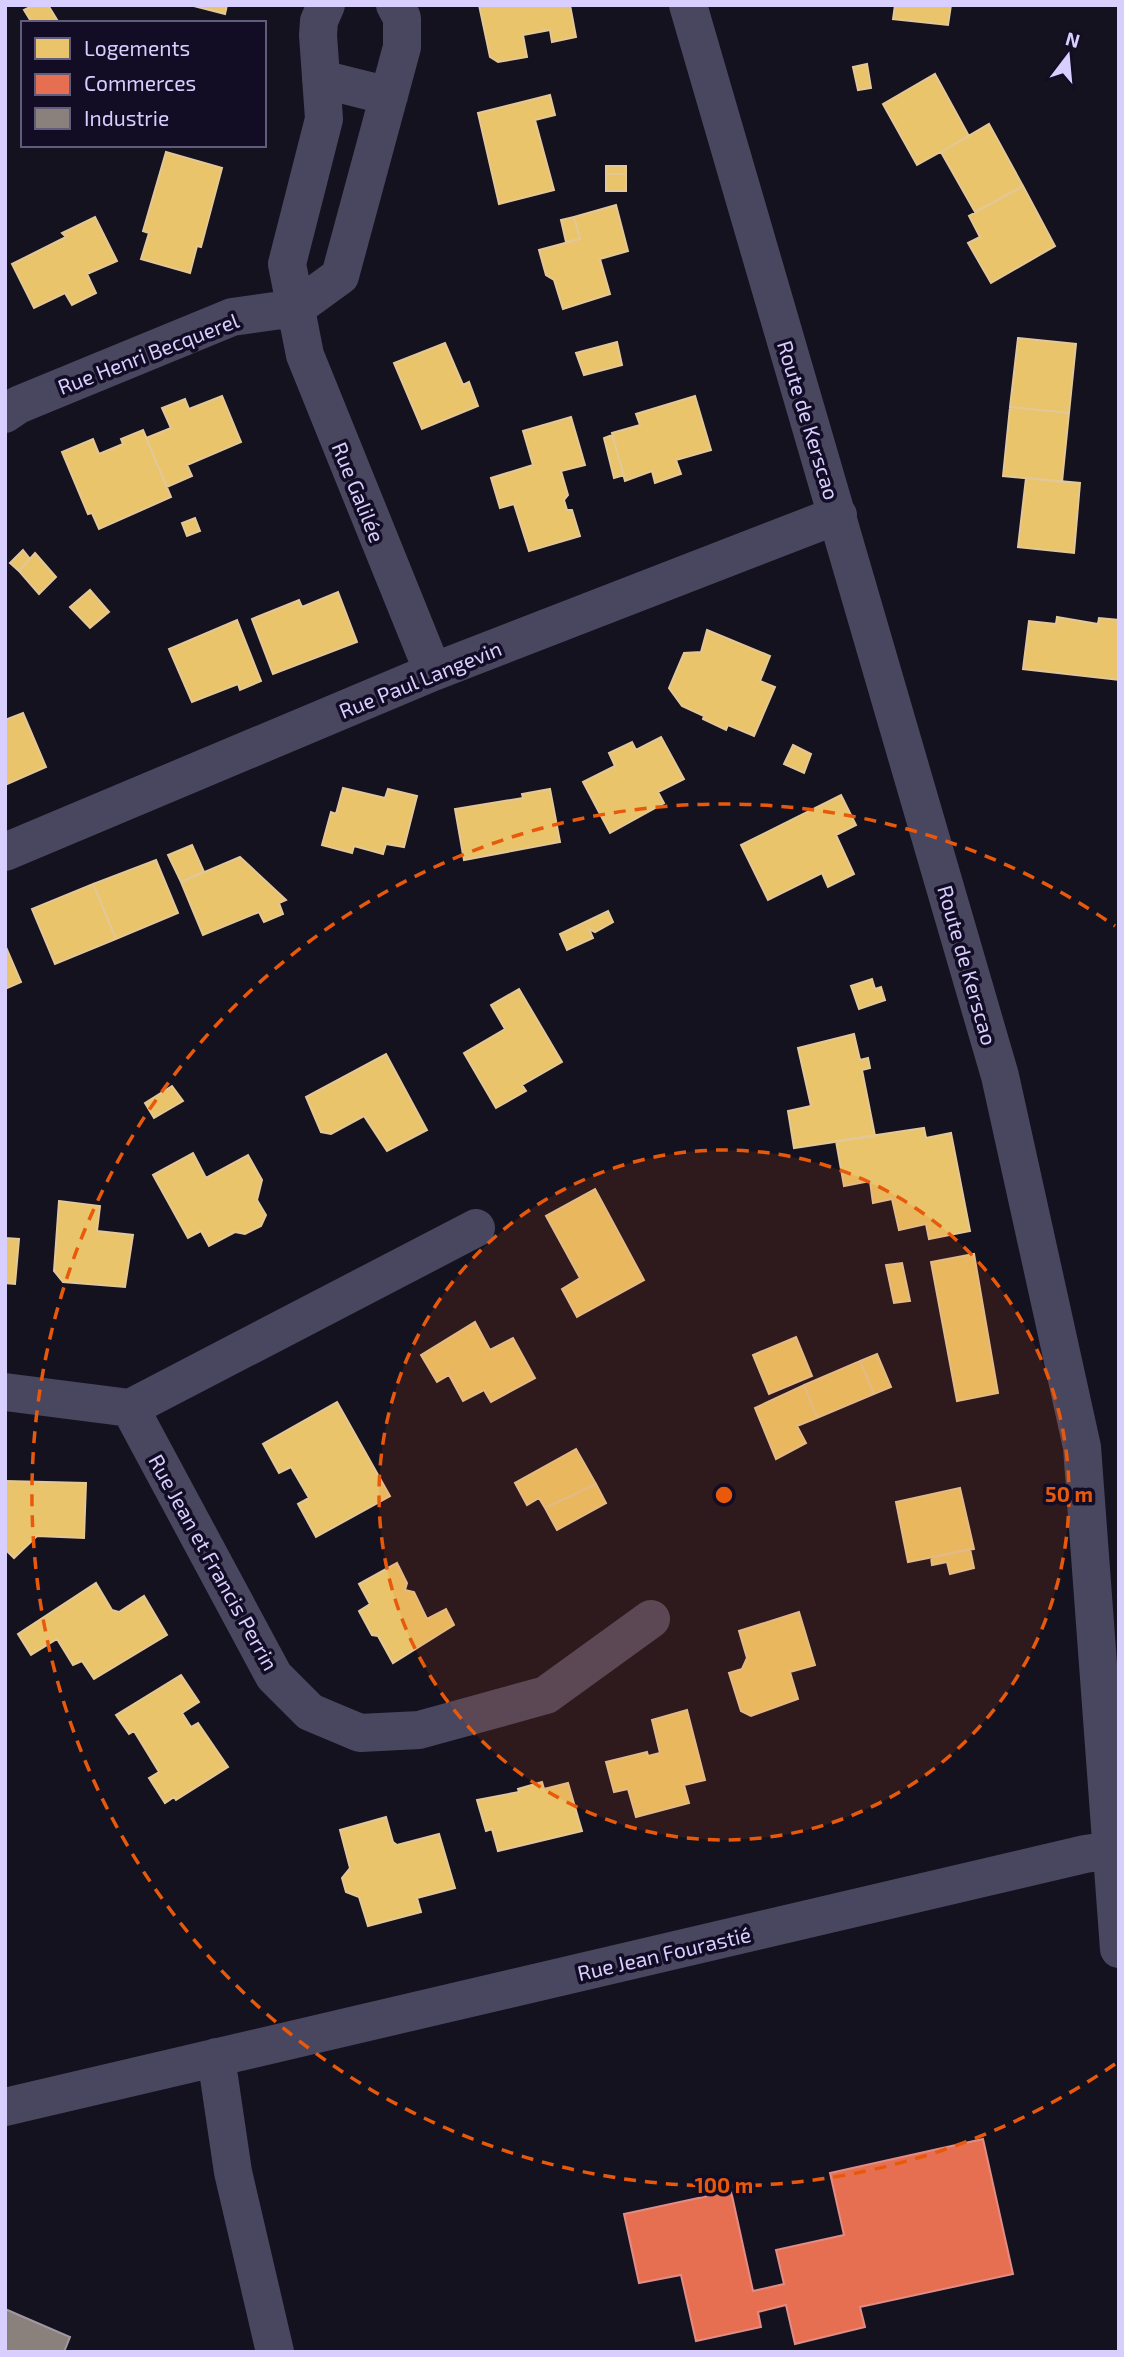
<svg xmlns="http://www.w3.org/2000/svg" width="1124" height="2357" viewBox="0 0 1124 2357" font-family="'Exo 2',sans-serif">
<rect width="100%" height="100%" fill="#15121f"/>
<path fill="#e9c46a" stroke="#e4c797" stroke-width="2" d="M34,5h14l11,18h-27l-8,-13z
M190,5h37l-2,9z
M479,5h91l6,32 -24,5 -2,-12 -27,5 4,22 -29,5 -8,-5z
M895,5h56l-3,20 -55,-6z
M867,64l4,24 -13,2 -5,-23z
M935,74l34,62 -52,29 -34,-61z
M550,95l5,20 -20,5 19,70 -55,14 -21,-91z
M989,124l34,62 -48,26 -34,-60z
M166,152l56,16 -21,79 -4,-1 -7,27 -49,-14 8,-26 -6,-2z
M606,166h20v8h-20z
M606,174h20v17h-20z
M1023,186l32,60 -64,37 -23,-40 12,-6 -11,-21z
M616,205l12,46 -28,8 10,35 -47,15 -9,-29 -8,-5 -7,-25 41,-11 -6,-22z
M95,217l22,44 -30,13 9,19 -24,12 -7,-12 -31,15 -22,-44 54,-27 -4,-4z
M574,217l6,22 -14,3 -5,-22z
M1018,338l58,6 -7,69 -59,-6z
M617,342l5,23 -38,10 -8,-22z
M445,343l18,42 6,-3 9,24 -56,23 -28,-66z
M222,396l19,46 -54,23 5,11 -25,11 -21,-49 25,-10 -9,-20 23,-9 4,10z
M695,396l16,54 -35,10 5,14 -26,9 -3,-12 -27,10 -13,-48 28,-8 -4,-11z
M1010,407l59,6 -7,69 -59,-6z
M571,417l14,48 -24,6 7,24 -4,5 3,10h5l8,26 -51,15 -15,-47 -14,4 -9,-30 42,-13 -10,-34z
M143,430l28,67 -72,32 -7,-16 -4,1 -26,-62 31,-13 6,15 24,-10 -2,-5z
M612,435l12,40 -10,3 -10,-40z
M1026,478l54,5 -6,70 -56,-6z
M195,518l5,13 -13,5 -5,-13z
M23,550l7,9 -11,12 -9,-8z
M35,553l21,24 -17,17 -20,-23z
M90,590l19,22 -19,16 -20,-21z
M338,592l19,50 -84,32 -21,-55 47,-19 3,7z
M1057,617l41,7 1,-6 20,2v60l-96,-11 6,-48 27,3z
M237,620l24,61 -21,9 -2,-6 -46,18 -23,-53z
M707,630l63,26 -10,25 15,6 -21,49 -26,-11 -2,5 -23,-11 1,-3 -22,-10 -13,-18 15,-35 17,-1z
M23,713l23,54 -41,18v-65z
M661,737l23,42 -26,13 6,11 -54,30 -27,-51 32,-16 -6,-13 23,-11 4,8z
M793,745l18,9 -7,19 -20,-9z
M343,788l42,10 3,-9 29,7 -13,51 -18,-3 -3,10 -29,-8 -2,7 -30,-8 9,-33 5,2z
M550,789l10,53 -96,18 -9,-51 68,-11 -1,-4z
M841,795l15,30 -20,10 18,39 -26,13 -6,-14 -54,27 -27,-55z
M192,845l12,27 -23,10 -13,-27z
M240,857l46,43 -7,3 4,11 -19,8 -5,-10 -56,23 -22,-53z
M156,860l22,53 -62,26 -23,-55z
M93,884l23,55 -61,25 -23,-55z
M608,911l5,11 -18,10 -6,-3 4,9 -26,12 -7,-16z
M5,945l16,37 -16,7z
M872,979l3,10 6,-2 4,13 -26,9 -8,-23z
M519,989l43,73 -40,23 4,6 -30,17 -32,-55 41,-24 -14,-24z
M854,1034l6,26 8,-2 2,10 -8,2 13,66 -81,12 -6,-37 23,-5 -13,-58z
M386,1054l41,76 -40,21 -23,-35 -33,18 -10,-2 -15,-35z
M172,1086l11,15 -29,17 -9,-15z
M924,1128l2,10 25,-5 19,98 -41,8 -3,-15 -27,6 -7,-31 -19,4 -3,-22 -26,5 -8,-45z
M193,1153l13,25 42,-23 14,25 -5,20 9,15 -5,11 -16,8 -10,-2 -26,14 -8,-15 -13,7 -35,-63z
M595,1189l49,91 -67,37 -15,-28 18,-11 -34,-62z
M59,1201l41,5 -3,25 36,4 -8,52 -62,-5 -9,-11z
M5,1238l14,1 -4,45 -10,-1z
M974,1254l24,139 -41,8 -26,-139z
M902,1263l8,38 -16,2 -8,-38z
M475,1322l15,28 23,-12 22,40 -44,24 -7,-12 -21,11 -14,-26 -12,7 -16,-27z
M796,1337l16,39 -43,18 -16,-39z
M877,1354l14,33 -17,7 -14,-33z
M860,1361l14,33 -57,24 -13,-33z
M804,1385l13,33 -20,8 9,17 -30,16 -21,-51z
M337,1402l53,94 -74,41 -18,-33 11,-6 -18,-31 -12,6 -16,-29z
M576,1449l20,35 -51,24 -6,-10 -12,7 -12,-22z
M5,1481l81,2 -2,55 -47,-2 -23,22 -9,-9z
M596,1484l10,19 -49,27 -12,-22z
M960,1488l14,61 -66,13 -12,-60z
M970,1549l4,19 -24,6 -3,-12 -15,3 -1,-8z
M397,1563l10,20 -2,7 9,2 13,27 19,-10 8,16 -61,38 -15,-27 -6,-1 -13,-24 11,-7 -11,-20z
M96,1583l16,27 7,2 25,-16 23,39 -73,44 -12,-18 -9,4 -16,-26 -26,16 -13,-21z
M799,1612l16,53 -25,7 8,27 -47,17 -10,-5 -12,-38 13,-4 5,-11 -8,-27z
M181,1675l18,27 -17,11 9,14 7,-4 30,44 -52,33 -2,-3 -9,6 -16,-25 10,-6 -25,-41 -5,3 -13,-19z
M687,1710l18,70 -21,5 5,18 -53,14 -8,-28 -14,3 -8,-30 41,-10 1,4 12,-3 -8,-33z
M542,1782l2,7 24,-6 14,48 -84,20 -6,-22 -6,2 -9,-31 42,-8 -1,-3z
M386,1817l7,25 4,3 42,-11 16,54 -38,10 4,14 -53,14 -9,-29 -13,-5 -4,-14 8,-10 -10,-38z"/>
<path fill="#e76f51" stroke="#e28c85" stroke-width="2" d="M983,2139l30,135 -153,33 5,20 -70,17 -9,-39 -28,7 3,15 -65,14 -15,-66 -42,8 -15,-69 107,-23 22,100 31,-7 -8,-34 68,-15 -14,-62z"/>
<path fill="#8a817c" stroke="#a198a3" stroke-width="2" d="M5,2309l65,28 -6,15h-59z"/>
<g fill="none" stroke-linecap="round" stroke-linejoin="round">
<path stroke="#494660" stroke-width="38" d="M326,5l-7,16 -1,14 6,84 -37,145 18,91 128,317
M688,5l312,1071 82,371 37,502
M321,79l68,17
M5,414l13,-9 214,-88 64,-9 44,-32 62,-229v-29l-7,-13
M5,852l428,-180 405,-157
M5,1392l125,16 144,268 36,36 50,21 59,-3 127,-35 105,-76
M130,1408l346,-180
M216,2057l17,115 42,180
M5,2107l1080,-253 34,-5"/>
</g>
<circle cx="724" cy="1495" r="345" fill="#e8590c" fill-opacity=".12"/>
<g fill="none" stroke="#e8590c" stroke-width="3.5" stroke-dasharray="12 9">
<circle cx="724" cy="1495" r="345"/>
<path d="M1115 2064A691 691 0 1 1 1115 926"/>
</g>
<g text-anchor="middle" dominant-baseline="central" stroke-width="7" stroke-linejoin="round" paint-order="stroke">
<g font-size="21" fill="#d8cfff" stroke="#120d24">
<text transform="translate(148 353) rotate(-21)">Rue Henri Becquerel</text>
<text transform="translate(809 420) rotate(73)">Route de Kerscao</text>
<text transform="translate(359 492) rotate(68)">Rue Galilée</text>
<text transform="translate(420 679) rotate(-22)">Rue Paul Langevin</text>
<text transform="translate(968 965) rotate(74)">Route de Kerscao</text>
<text transform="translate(214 1562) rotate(61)">Rue Jean et Francis Perrin</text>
<text transform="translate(664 1953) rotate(-13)">Rue Jean Fourastié</text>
</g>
</g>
<circle cx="724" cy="1495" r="10" fill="#e8590c" stroke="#120d24" stroke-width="3.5"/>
<g font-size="21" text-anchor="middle" font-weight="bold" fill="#e8590c" stroke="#120d24" stroke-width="7" stroke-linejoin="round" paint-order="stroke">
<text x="1069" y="1502">50 m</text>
<text x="724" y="2193">100 m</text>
</g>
<rect width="1124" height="2357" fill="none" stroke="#d8cfff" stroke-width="14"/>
<rect x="21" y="21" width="245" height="126" fill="#120d24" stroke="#615b7c" stroke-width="2"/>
<rect x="35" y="38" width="35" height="21" fill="#e9c46a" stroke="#615b7c" stroke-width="2"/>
<text x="84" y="56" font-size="21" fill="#d8cfff">Logements</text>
<rect x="35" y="74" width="35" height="21" fill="#e76f51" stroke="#615b7c" stroke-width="2"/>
<text x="84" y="91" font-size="21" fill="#d8cfff">Commerces</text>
<rect x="35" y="108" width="35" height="21" fill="#8a817c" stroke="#615b7c" stroke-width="2"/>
<text x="84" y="126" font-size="21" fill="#d8cfff">Industrie</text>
<g transform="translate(1068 56) rotate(16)" stroke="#120d24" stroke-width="5" paint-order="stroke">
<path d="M0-5L12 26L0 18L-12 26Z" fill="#d8cfff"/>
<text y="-10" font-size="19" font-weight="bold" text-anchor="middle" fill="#d8cfff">N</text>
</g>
</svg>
